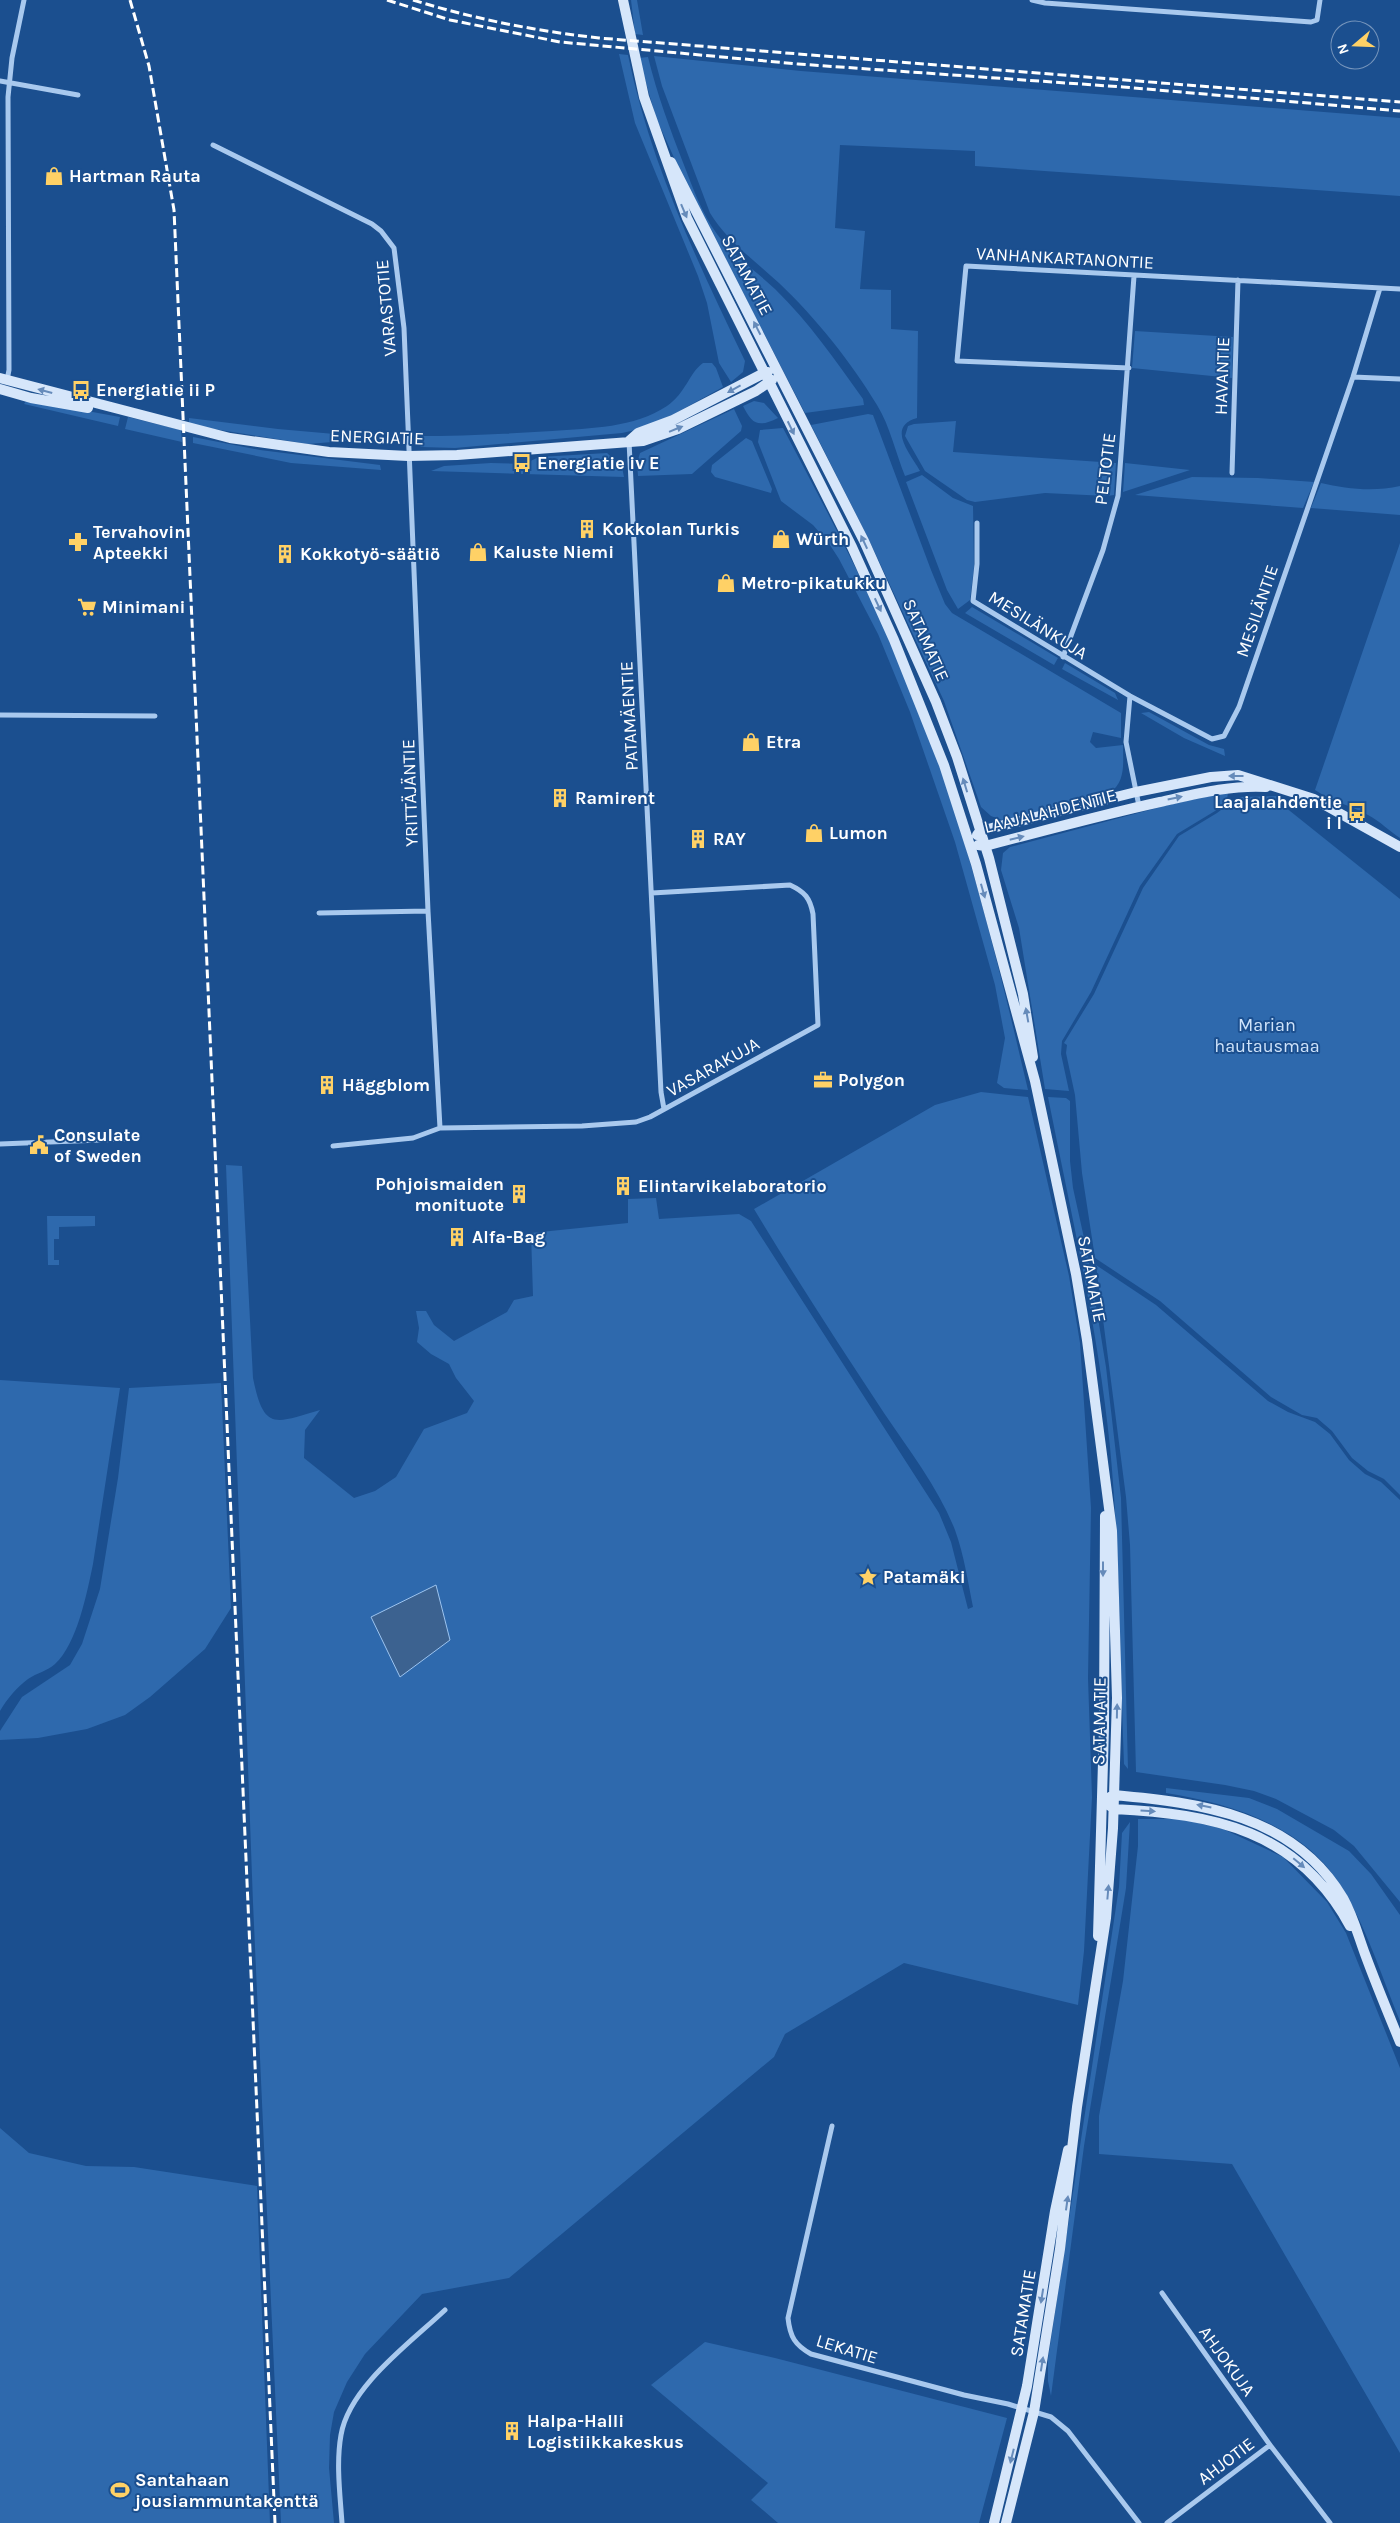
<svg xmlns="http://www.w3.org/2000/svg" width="1400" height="2523" viewBox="0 0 1400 2523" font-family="Karla,sans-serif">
<rect width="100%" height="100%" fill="#1b4f8f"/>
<path fill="#2e69ad" d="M631,0h6l6,35 -8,-1z
M619,54l9,1c22,108 70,208 117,306l-2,11 -12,10 -12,-19 -12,-60 -9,-27 -63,-153z
M654,56l147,15 599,47v78l-425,-30v-15l-135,-6 -5,83 30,3 -5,58 31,1v39l27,2 -1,87c-31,9 -7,35 3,53l-15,5c-9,-22 -15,-50 -28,-71 -26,-43 -61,-87 -98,-122 -25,-23 -51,-41 -69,-70l-48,-127z
M648,57c9,37 22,72 36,108 9,23 18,49 33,69 16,22 38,36 58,55 34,33 61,72 88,110l1,6 -59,8 -124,-240 -25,-55 -17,-60z
M1135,331l98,6 -1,41 -100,-10z
M703,363h9l4,5 7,19 -49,27 -34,15 -18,4 -167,15 -34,-1 -7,-7 1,-4c46,0 91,-2 137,-5 39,-3 82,-3 115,-25 19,-13 22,-33 36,-43z
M27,400l93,17 -2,9 -94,-22z
M754,401l10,2 14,15c-20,10 -26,6 -35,-12z
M734,409l8,17 -1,5 -49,43 -54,2 -1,-13 3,-10z
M868,414l5,1 58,155 14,34 7,9 169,100v25l-28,-6 -3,10 6,6 27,-3c0,18 3,36 -13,48l-108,27 -11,-4 -10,-9 -37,-106 -75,-161 -58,-115z
M128,417l53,13 1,12 -57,-13z
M189,418l89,11 79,7v4l-49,4 -119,-19z
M956,421l-3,31 163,11 -2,32 -7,1 -62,-3 -70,9 -8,-2 -42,-29 -20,-35 3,-10 6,-2z
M783,428c49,93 99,186 137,283 47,123 78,251 108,379l-24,-2 -7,-5 8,-45 -10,-53 -40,-143 -45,-130 -32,-78 -39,-75 -11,-17 -15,-17 -32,-24 -23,-59 2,-12z
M193,437l67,13 120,15 1,5 -90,-7 -98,-20z
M746,438l6,3 20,48 -1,4 -56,-16 -4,-5 1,-7z
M607,453l15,14 2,10 -193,-6 13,-5 47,-3 33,1 15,-7z
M1125,463l65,7 -67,22z
M922,475l31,23 20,8 1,61 -4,33 -12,9 -11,-19 -41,-108z
M1192,477l66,1 56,4 -11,26 -168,-13z
M1321,483c25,6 53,9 79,3v29l-89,-7z
M1400,543v295c-11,-7 -20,-17 -32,-23 -18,-10 -36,-13 -53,-25z
M972,607l86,51 -4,7 -89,-52z
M1065,663l50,30 3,7 -56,-31z
M1149,712l60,33 15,4 1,7 -41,-18 -43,-25z
M1228,792l-1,8 -12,11 -38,23 -37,52 -49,106 -29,49 -1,13 8,37 -24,-2 -26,-161 -18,-58 2,-17 7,-6 162,-43z
M1278,796l2,7 120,96v596l-16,-16 -16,-8 -16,-13 -20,-27 -15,-13 -15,-3 -31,-18 -111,-96 -65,-43 -13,-85 -7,-78 -9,-42 1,-8 -3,-2 30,-49 49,-106 36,-52 38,-23 21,-16z
M981,1092l47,5 41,179 11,67 11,165 -3,170 4,119 -8,154 -6,54 -174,-42 -119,71 -11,23 -265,221 -87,16 -57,60 -18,28 -13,30 -4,23 -1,33 5,55h-53l-28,-620 -27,-738 16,1 11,212c11,54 22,45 67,32l-15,20 -1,28 50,40 21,-7 21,-14 28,-48 43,-16 7,-12 -18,-23 -7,-14 -18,-10 -14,-12 2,-14 -3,-17h10l8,14 20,16 53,-29 7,-12 19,-4 -2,-63 97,-10v-24l28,-1 3,21 80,-5 12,7 188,292 12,29 17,67 5,-2c-5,-25 -9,-52 -18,-77 -16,-41 -46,-80 -71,-117 -44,-67 -88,-134 -130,-204l181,-104z
M1048,1097l18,1 4,3v60l3,27 15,68 18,111 15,131 7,271 -4,-5c-4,-106 -4,-211 -14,-317 -12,-118 -39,-234 -62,-350z
M47,1216h48v10l-36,1v12h-5v21h5v5h-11z
M1096,1265l60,40 112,96 20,11 27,10 15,12 19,26 16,14 16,8 19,18v402l-46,-56 -20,-16 -58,-31 -22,-8 -29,-6 -89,-13 -6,-227 -4,-48z
M0,1380l120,8 -27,176c-6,29 -16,80 -38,100 -8,7 -18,9 -27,15 -11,8 -21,20 -28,32z
M221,1383l10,225 -26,41 -55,48 -25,18 -38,14 -49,9 -38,2v-9l22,-34 48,-32 12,-21 18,-55 18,-111 11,-90z
M1166,1788l83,10 28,11 72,42 22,23 29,41v106c-19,-46 -34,-96 -61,-138 -37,-58 -110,-80 -173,-90z
M1138,1819h44l41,10 60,28 44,45 19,31 54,135v385l-168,-289 -133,-10v-38l24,-135 15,-135z
M1130,1822l-4,66 -42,258 -33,250 -3,-15v-22l71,-472 3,-54z
M0,2128l29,25 57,13 48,1 123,19 13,337h-270z
M705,2342l70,16 232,60 -28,105h-201l-27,-23 17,-17 -117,-98z"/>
<path fill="#3c6290" stroke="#9cc4f0" d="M436,1585l14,55 -50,37 -29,-60z"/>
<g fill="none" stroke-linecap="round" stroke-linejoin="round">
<path stroke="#a9c9ee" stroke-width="5" d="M1032,0l13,3 266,19 6,-2 3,-20
M0,81l78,14
M213,145l159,79 9,7 13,17 10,80 24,583 12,217
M1129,368l-172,-7 9,-95 434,23
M1353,377l47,2
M7,380l2,-10 -1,-273 4,-39 12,-58
M629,441l32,651 3,17
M1232,473l6,-193
M977,523v41l-4,37 157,95 82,43 12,-3 15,-29 114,-330 27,-89
M1063,657l40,-107 15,-54 16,-220
M1130,696l-4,46 13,64
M0,715l155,1
M319,913l109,-2
M0,1144l125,-5
M333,1146l80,-8 27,-10 142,-2 54,-4 14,-5 168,-92 -5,-111c-3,-16 -8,-22 -23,-29l-138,8
M832,2126l-44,192c2,19 7,27 23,36l153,41 44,9 43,13 17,14 71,92
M1162,2293l108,152
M342,2523c-2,-29 -6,-60 -1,-88 8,-48 69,-92 104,-125
M1167,2523l103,-78 60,78"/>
<path stroke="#d6e6fa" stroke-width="10" d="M623,0l21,97 43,121 165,329 42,93 50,125 32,99 59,217 41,193 11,66 25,191 5,167 -4,130 -7,90 -29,189 -17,142 -26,163 -28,111
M671,162l193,379 72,161 21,55 32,101 34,136 10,63
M0,378l230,60 99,14 79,4 49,-1 186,-14 35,-12 78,-38 16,-11
M0,389l31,9 57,10
M629,441l9,-8 35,-13 91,-47 4,-1
M977,835l3,-4 156,-39 75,-15 27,-2 76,24 86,48
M978,845l7,1c58,-15 116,-31 175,-44 36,-8 70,-17 106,-15
M1110,1797l4,-2c87,8 180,20 229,103 10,18 15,37 22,56 11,30 23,59 35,88
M1109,1805l5,4c100,5 184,21 236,117
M1098,1936l6,-209 1,-211
M994,2523l33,-137 28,-175 13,-61"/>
<path stroke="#fff" stroke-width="3" stroke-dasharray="9 4" stroke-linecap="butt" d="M130,0l19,66 25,144 101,2313
M387,0l63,20 110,22 238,22 325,23 277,24
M413,0c61,19 123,31 186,38l801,64"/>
</g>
<defs><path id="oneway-solid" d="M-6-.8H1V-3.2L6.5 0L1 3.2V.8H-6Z" transform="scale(1.25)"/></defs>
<g fill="#668bba">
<use href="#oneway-solid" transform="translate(684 211) rotate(67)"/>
<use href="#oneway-solid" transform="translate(757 328) rotate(-117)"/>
<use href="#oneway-solid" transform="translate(734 389) rotate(151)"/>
<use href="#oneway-solid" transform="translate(45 391) rotate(-165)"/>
<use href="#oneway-solid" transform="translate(791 428) rotate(64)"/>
<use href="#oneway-solid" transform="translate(676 429) rotate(-22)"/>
<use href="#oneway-solid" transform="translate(864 542) rotate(-115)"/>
<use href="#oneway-solid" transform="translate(878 605) rotate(65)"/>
<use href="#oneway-solid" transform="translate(1236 776) rotate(-180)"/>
<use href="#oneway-solid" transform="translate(965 785) rotate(-107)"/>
<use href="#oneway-solid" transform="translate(1175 798) rotate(-12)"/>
<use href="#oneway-solid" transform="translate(1017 838) rotate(-14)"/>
<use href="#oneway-solid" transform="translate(983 891) rotate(74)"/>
<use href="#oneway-solid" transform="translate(1027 1015) rotate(-100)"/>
<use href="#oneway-solid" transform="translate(1103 1569) rotate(90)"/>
<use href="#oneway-solid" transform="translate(1117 1711) rotate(-89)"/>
<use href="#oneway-solid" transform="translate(1204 1806) rotate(-169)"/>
<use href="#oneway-solid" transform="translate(1148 1811) rotate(4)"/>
<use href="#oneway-solid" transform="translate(1299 1863) rotate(40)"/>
<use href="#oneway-solid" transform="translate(1108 1892) rotate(-85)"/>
<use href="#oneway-solid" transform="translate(1067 2203) rotate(-82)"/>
<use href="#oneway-solid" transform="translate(1042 2296) rotate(99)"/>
<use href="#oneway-solid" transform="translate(1042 2364) rotate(-81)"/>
<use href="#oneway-solid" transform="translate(1012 2456) rotate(104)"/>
</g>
<defs>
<g id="shop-bare" transform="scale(1.5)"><path d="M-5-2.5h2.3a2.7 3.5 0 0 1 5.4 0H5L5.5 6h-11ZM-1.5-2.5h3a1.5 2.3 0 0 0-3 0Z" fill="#ffd166" stroke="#1b4f8f" stroke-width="2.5" paint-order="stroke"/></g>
<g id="bus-bare" transform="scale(1.5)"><path d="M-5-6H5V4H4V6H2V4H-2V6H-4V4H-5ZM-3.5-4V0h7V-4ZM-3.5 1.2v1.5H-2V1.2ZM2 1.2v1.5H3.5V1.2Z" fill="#ffd166" stroke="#1b4f8f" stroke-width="2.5" paint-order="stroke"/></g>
<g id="building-bare" transform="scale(1.5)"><path d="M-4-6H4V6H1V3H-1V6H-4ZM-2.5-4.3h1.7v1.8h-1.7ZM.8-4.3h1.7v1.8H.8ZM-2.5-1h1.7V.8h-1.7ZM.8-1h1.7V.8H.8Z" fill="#ffd166" stroke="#1b4f8f" stroke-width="2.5" paint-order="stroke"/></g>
<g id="pharmacy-bare" transform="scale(1.5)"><path d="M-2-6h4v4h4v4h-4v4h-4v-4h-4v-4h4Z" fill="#ffd166" stroke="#1b4f8f" stroke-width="2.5" paint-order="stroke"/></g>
<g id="supermarket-bare" transform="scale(1.5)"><path d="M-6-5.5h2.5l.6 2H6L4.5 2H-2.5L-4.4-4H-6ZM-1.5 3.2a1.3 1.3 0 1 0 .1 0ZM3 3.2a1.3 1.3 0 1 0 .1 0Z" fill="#ffd166" stroke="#1b4f8f" stroke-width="2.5" paint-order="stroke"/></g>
<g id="office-bare" transform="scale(1.5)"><path d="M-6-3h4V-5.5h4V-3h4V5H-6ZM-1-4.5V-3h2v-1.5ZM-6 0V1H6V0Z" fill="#ffd166" stroke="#1b4f8f" stroke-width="2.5" paint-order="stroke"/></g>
<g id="civic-bare" transform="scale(1.5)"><path d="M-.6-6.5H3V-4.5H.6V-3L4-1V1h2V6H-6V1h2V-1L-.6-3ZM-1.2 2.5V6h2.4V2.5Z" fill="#ffd166" stroke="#1b4f8f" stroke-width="2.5" paint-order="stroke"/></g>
<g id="sight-bare" transform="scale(1.5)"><path d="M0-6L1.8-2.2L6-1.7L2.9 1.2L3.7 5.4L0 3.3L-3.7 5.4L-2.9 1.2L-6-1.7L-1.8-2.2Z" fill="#ffd166" stroke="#1b4f8f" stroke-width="2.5" paint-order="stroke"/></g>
<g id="stadium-bare" transform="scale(1.5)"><path d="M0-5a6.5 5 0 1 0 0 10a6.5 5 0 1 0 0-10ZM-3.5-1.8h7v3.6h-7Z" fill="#ffd166" stroke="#1b4f8f" stroke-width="2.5" paint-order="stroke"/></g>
</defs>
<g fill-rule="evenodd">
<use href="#shop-bare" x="54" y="176"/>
<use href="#bus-bare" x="81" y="390"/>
<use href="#bus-bare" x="522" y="463"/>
<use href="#building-bare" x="587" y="529"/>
<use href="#shop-bare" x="781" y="539"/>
<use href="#pharmacy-bare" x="78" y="542"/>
<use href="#shop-bare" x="478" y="552"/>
<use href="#building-bare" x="285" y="554"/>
<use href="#shop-bare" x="726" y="583"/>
<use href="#supermarket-bare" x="87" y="607"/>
<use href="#shop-bare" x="751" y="742"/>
<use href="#building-bare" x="560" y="798"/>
<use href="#bus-bare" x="1357" y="812"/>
<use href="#shop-bare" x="814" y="833"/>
<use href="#building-bare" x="698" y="839"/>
<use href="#office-bare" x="823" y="1080"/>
<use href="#building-bare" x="327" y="1085"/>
<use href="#civic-bare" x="39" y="1145"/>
<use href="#building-bare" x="623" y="1186"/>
<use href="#building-bare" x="519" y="1194"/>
<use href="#building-bare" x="457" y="1237"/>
<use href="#sight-bare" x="868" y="1577"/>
<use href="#building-bare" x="512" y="2431"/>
<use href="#stadium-bare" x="120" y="2490"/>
</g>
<g text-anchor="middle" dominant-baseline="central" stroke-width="4" stroke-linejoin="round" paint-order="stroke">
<g font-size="18" font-weight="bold" fill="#fff" stroke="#1b4f8f" text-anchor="start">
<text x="69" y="176">Hartman Rauta</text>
<text x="96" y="390">Energiatie ii P</text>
<text x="537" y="463">Energiatie iv E</text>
<text x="602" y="529">Kokkolan Turkis</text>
<text x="93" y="532">Tervahovin<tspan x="93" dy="21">Apteekki</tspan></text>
<text x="796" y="539">Würth</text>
<text x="493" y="552">Kaluste Niemi</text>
<text x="300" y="554">Kokkotyö-säätiö</text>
<text x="741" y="583">Metro-pikatukku</text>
<text x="102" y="607">Minimani</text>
<text x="766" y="742">Etra</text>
<text x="575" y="798">Ramirent</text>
<text x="1342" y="802" text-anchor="end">Laajalahdentie<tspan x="1342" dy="21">i I</tspan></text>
<text x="829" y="833">Lumon</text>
<text x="713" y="839">RAY</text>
<text x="838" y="1080">Polygon</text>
<text x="342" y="1085">Häggblom</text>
<text x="54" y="1135">Consulate<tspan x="54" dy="21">of Sweden</tspan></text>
<text x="504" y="1184" text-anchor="end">Pohjoismaiden<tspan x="504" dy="21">monituote</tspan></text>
<text x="638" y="1186">Elintarvikelaboratorio</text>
<text x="472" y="1237">Alfa-Bag</text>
<text x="883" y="1577">Patamäki</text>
<text x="527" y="2421">Halpa-Halli<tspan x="527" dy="21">Logistiikkakeskus</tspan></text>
<text x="135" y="2480">Santahaan<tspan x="135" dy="21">jousiammuntakenttä</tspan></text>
</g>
<g font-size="18" fill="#fff" stroke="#1b4f8f">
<text transform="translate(1065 258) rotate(3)">VANHANKARTANONTIE</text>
<text transform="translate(747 275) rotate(62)">SATAMATIE</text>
<text transform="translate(386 308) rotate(-95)">VARASTOTIE</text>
<text transform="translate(1222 376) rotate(-88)">HAVANTIE</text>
<text transform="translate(377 437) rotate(2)">ENERGIATIE</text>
<text transform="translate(1105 469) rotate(-83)">PELTOTIE</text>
<text transform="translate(1257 611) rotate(-71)">MESILÄNTIE</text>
<text transform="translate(1038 625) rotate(32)">MESILÄNKUJA</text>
<text transform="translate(926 640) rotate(66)">SATAMATIE</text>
<text transform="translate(629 716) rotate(-93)">PATAMÄENTIE</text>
<text transform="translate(410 793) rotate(-92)">YRITTÄJÄNTIE</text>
<text transform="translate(1050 811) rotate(-14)">LAAJALAHDENTIE</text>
<text transform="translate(713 1067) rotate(-29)">VASARAKUJA</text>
<text transform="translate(1092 1279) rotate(79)">SATAMATIE</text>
<text transform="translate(1099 1721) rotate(-89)">SATAMATIE</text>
<text transform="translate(1023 2313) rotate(-81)">SATAMATIE</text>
<text transform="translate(847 2349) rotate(17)">LEKATIE</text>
<text transform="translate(1227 2361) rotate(54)">AHJOKUJA</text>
<text transform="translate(1226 2461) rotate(-37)">AHJOTIE</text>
</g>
<g font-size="18" fill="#cfe3fa" stroke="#1b4f8f">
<text x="1267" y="1025">Marian<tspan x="1267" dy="21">hautausmaa</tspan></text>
</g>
</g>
<g transform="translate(1355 45) rotate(251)"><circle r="24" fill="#1b4f8f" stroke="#7695bc"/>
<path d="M0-4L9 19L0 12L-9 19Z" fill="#ffd166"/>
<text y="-8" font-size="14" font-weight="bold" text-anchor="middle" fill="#ffffff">N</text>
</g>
</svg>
